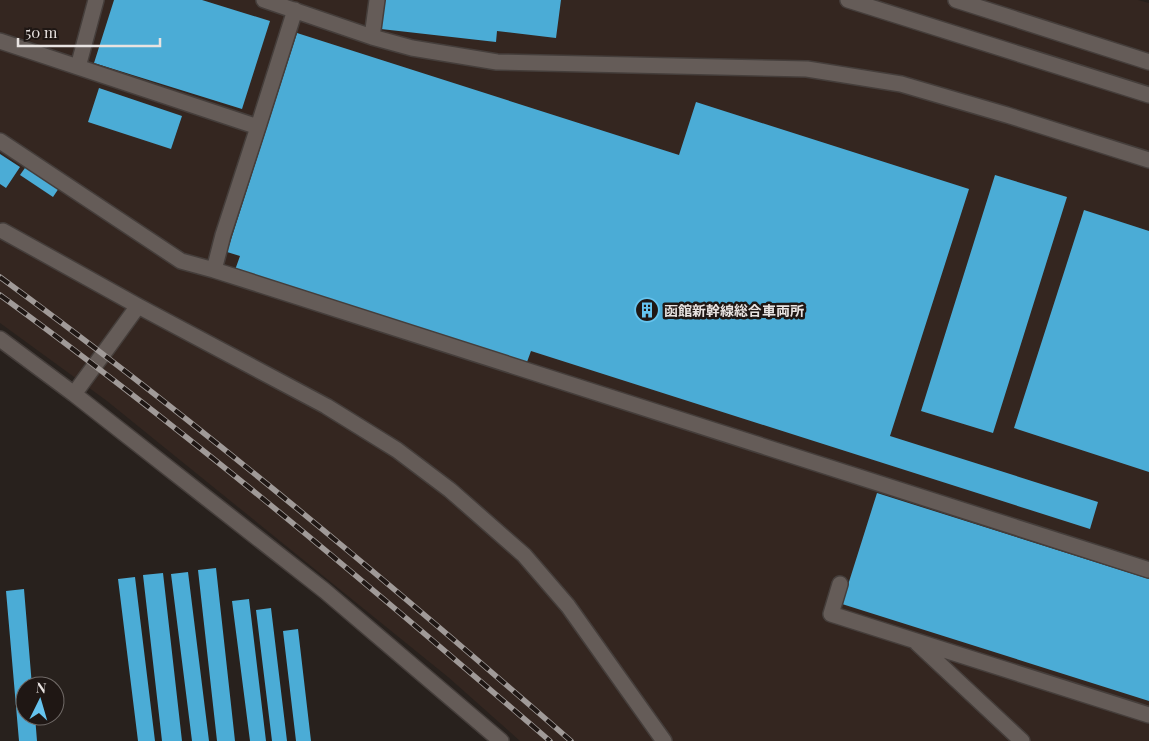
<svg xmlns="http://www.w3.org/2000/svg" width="1149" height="741" viewBox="0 0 1149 741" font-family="'Playfair Display','Noto Sans JP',serif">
<rect width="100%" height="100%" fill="#28211d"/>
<path fill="#342620" d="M0,0h1138l11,3v738h-629l-72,-64 -341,-276 -107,-78z"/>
<path fill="#4bacd6" d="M114,0h88l68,21 -28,88 -148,-46z
M385,0h176l-5,38 -59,-7 -1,11 -115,-13z
M297,33l382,122 17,-53 273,87 -79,247 208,66 -8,27 -559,-178 -4,11 -292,-92 5,-14 -13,-4z
M99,88l83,28 -11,33 -83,-27z
M0,154l20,13 -14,21 -6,-4z
M27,165l32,23 -6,9 -33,-22z
M995,175l72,22 -74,236 -72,-22z
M1084,210l65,21v241l-135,-44z
M877,493l272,86v122l-307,-97z
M216,568l19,173h-18l-19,-171z
M188,572l21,169h-17l-21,-167z
M163,573l19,168h-20l-19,-166z
M135,577l20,164h-17l-20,-162z
M24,589l8,97h-7v30h10l2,25h-18l-13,-150z
M249,599l17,142h-16l-18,-140z
M271,608l16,133h-15l-16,-131z
M298,629l13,112h-15l-13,-110z"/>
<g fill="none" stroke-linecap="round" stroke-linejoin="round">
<g stroke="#453e3b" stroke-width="18">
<path id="minor" d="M264,0l108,37 40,11 85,14 310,7 94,15 106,31 142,45
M848,0l301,95
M956,0l193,62
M372,37l5,-37
M0,41l258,86 37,-117
M78,67l18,-67
M0,141l181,120 33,9 935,300
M3,231l135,75 188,100 71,44 53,40 74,65 44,51 96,135
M214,270l9,-35 35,-108
M0,339l74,55 251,197 176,150
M74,394l64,-88
M840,584l-9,30 318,101
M917,643l105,98"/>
</g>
<use href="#minor" stroke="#655c58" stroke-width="15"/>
<g stroke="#a09a98" stroke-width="5.5">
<path id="rail" d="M0,277c198,145 386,303 571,464
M0,295c191,139 371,292 550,446"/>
</g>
<use href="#rail" stroke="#1f1714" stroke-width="4" stroke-dasharray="11" stroke-linecap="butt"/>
</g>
<defs>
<g id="building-ring" transform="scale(1.25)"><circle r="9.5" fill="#1f1714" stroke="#66c4ef" stroke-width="1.5"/><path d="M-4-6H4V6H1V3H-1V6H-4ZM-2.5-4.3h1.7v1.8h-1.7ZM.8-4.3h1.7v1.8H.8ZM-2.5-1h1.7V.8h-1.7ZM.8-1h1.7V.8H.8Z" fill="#66c4ef"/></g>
</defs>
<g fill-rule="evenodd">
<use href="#building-ring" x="647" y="310"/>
</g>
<g text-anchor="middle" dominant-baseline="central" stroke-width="5" stroke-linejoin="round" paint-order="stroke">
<g font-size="14" font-weight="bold" fill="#e8e3e1" stroke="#1f1714" text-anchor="start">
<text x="664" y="310">函館新幹線総合車両所</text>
</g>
</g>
<g transform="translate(40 701) rotate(5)"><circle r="24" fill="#1f1714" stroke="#6f6966"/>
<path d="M0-4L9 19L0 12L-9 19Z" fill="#66c4ef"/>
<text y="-8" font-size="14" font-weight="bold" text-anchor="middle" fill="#e8e3e1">N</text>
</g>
<path d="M18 38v8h142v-8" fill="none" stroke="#e8e3e1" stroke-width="2.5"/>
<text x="25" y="38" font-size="15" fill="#e8e3e1" stroke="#1f1714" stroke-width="4" paint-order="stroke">50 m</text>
</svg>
